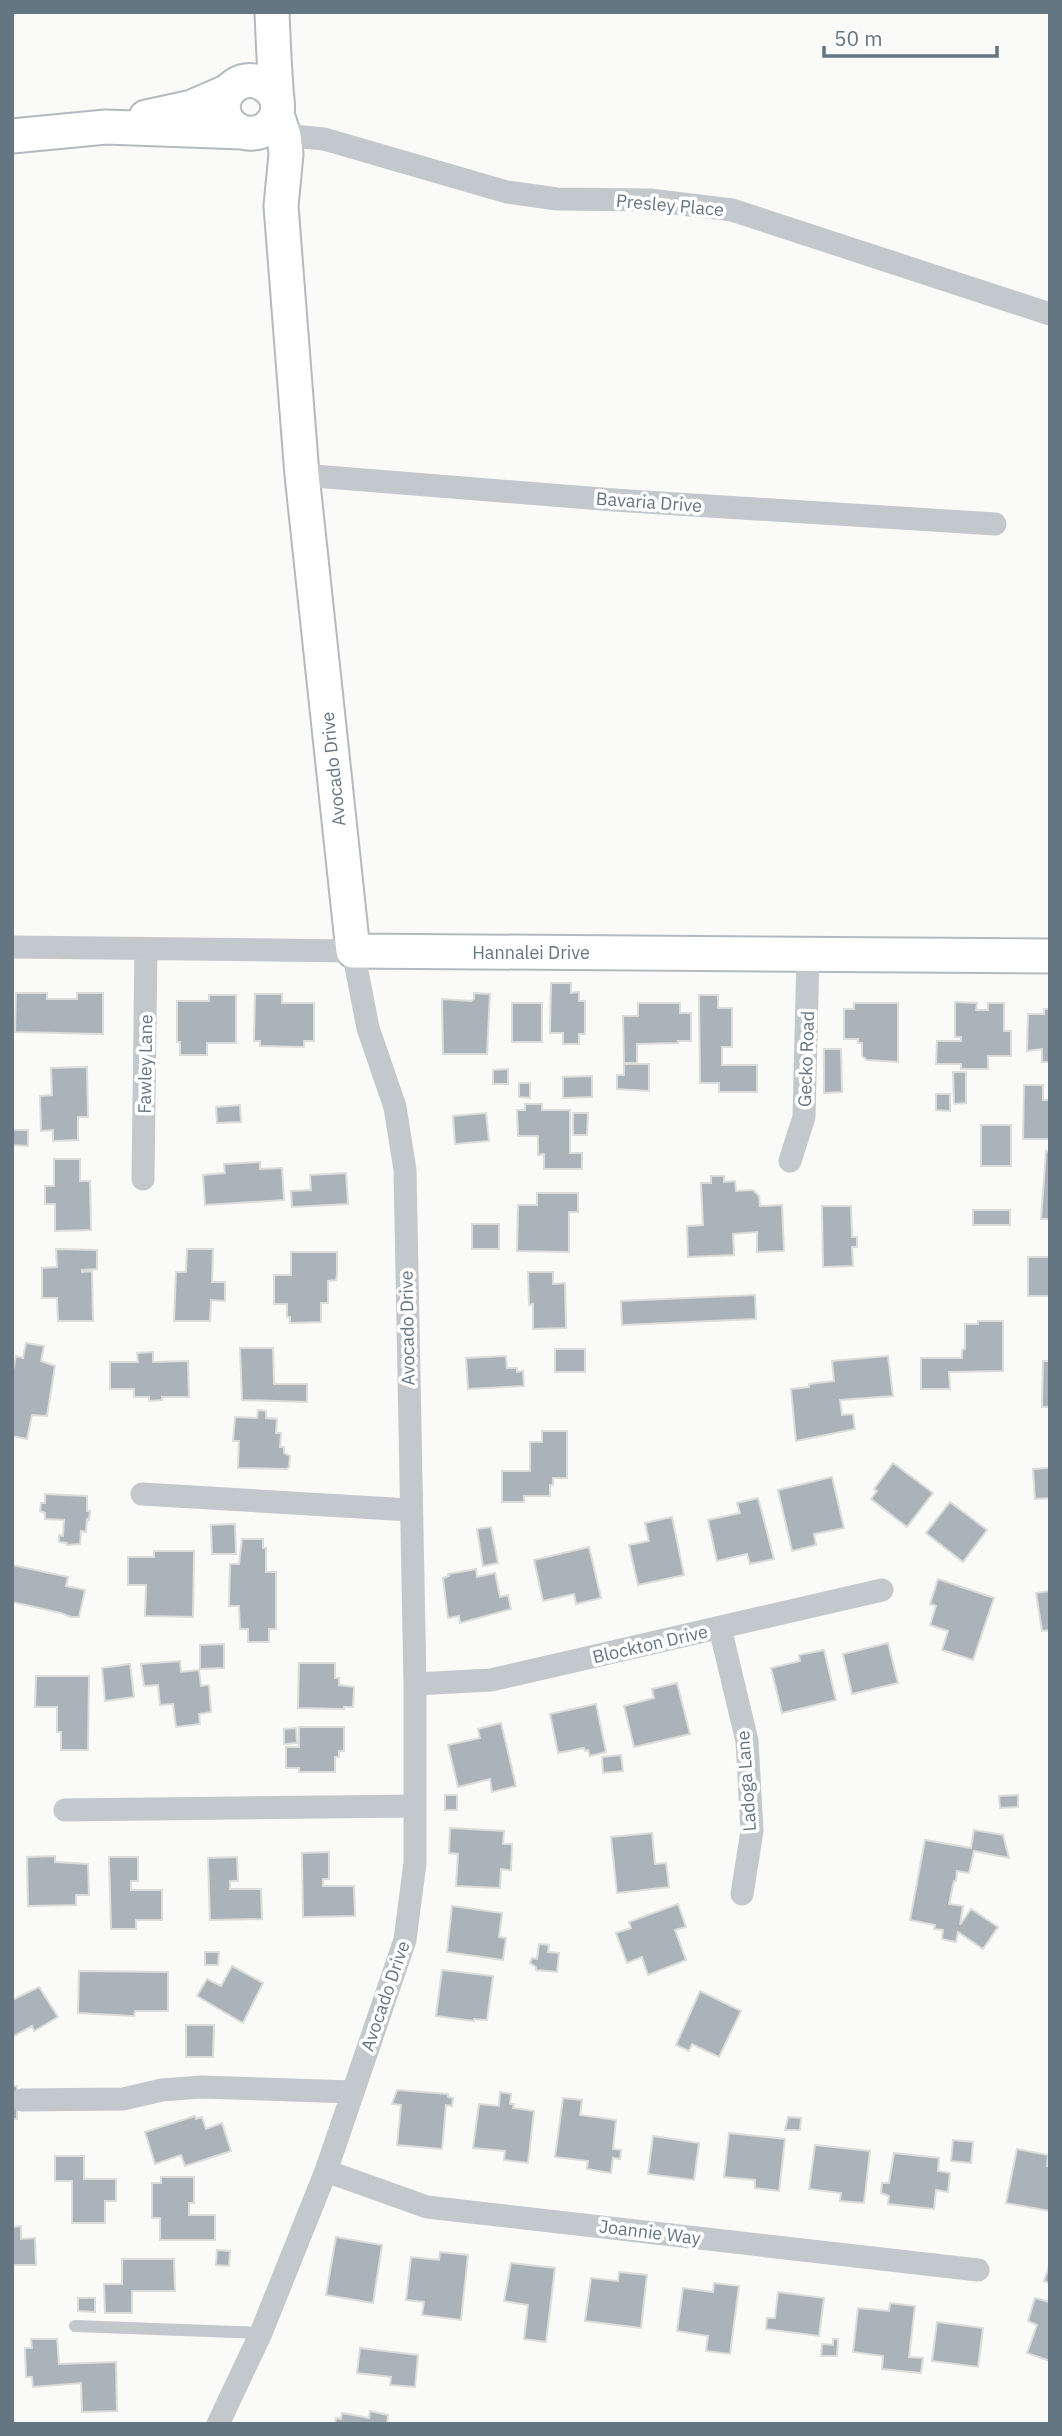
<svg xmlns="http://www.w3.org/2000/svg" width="1062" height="2436" viewBox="0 0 1062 2436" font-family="'IBM Plex Sans',sans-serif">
<rect width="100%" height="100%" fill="#fafaf8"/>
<path fill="#aab3b9" stroke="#dcdcda" stroke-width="2" d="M551,983h20v10l8,-1v9h6v33h-6v10h-16v-11h-13z
M16,993h31v6h30v-6h26v41l-88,-2z
M474,993l16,1 -3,60h-44l-1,-55 29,2 3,-2z
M255,994h27v9h32v38h-10v6l-44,-1v-5h-6z
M209,995h27v48h-29v12h-27v-13h-3v-41h32z
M699,995h19v13h14v39h-10v18h35v27h-38v-9h-19z
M955,1002l22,1 -1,7h12v-7h16v28h7v25h-23v13h-27v-5h-25l1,-23h24v-4h-6z
M512,1003h30v39h-30z
M638,1003h42v10h11v28h-13v2l-41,1v19h-13l-1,-47h15z
M854,1003h44v59l-31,-2 -5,-4v-13h-4v-4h-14v-30h10z
M1044,1009h6v53h-8v-13l-15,2 1,-37h16z
M824,1049h17l1,43 -18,1z
M624,1064h25v27l-32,-2v-14h7z
M87,1067l1,50h-10v23l-25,1v-11l-12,1 -1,-35 12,-1 -1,-27z
M508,1069v15h-15v-14z
M953,1072h13v31l-12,1z
M592,1076v21l-29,1v-21z
M519,1083h11v15l-11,-1z
M1024,1085h19v15h7v39h-27z
M936,1094h14v17l-14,-1z
M525,1104h17v6h28v43h12v16h-38v-15l-6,1v-19h-20l-1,-26h8z
M240,1105l1,17 -24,1 -1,-16z
M486,1113l3,28 -34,3 -2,-28z
M573,1113h15l-1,22h-14z
M981,1125h30v41h-30z
M12,1130h16v16l-16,-1z
M1046,1151l4,1v67h-9z
M54,1159h26v22h10l1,49 -36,1v-27h-10v-18h9z
M260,1162v7l22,-1 2,32 -79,5 -2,-30 22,-2 -1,-9z
M346,1173l2,31 -56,3 -1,-16 20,-1 -1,-15z
M711,1176h13v6l11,-1 1,10 17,-1 6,6 1,10 22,-1 2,46 -27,1v-20l-24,2 1,21 -46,2 -1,-31 16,-1 -2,-42h10z
M537,1193h41v19h-9v40l-52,-1 1,-46h19z
M822,1206h29l1,31h5v10h-5l1,19 -30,1z
M973,1210h37v15h-37z
M472,1224h27v25h-27z
M56,1249l41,1v19l-15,1v2l10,-1 1,50h-35l-1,-23h-15v-30l15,-1z
M187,1249h26l-1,33h13v19l-14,-1 -1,21h-36l2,-49h10z
M291,1252h46v23l-1,5 -8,1v22h-7v19l-31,1v-6h-3v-13h-13v-29h17z
M1028,1257h22v39h-22z
M528,1272h25v12l12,-1 1,45 -33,1v-25l-4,1z
M755,1295l1,24 -134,6 -1,-24z
M978,1321h25v50l-54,1 1,17h-29v-31h41v-8l3,-1v-25h13z
M26,1343l18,3 -3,15 14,5 -8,50 -15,-1 -5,24 -15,-3v-61l4,-19 7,2z
M240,1348h33l1,36h33v18l-65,-2z
M555,1349h30v23h-30z
M153,1352v10l35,-1 1,36h-27v3l-13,1v-4h-15v-8h-24v-27h28l-1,-9z
M506,1356l1,12h10v4l6,-1 1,15 -56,3 -2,-31z
M888,1356l5,40 -53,4 2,15 11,-1 2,15 -59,12 -5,-52 18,-2v-3l25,-3 -2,-20z
M1043,1361h7v46h-8z
M258,1410l8,1v7l11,1 -1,14h5l-1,14h4v6l6,3 -1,11 -2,2 -49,-1 1,-27h-6l2,-24 22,1z
M542,1431h25v47h-14v7h-3v11h-26v6h-22v-31h28v-29h12z
M893,1463l40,30 -26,34 -36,-28 6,-8 -3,-2z
M1049,1468l1,30 -15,1 -2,-30z
M832,1477l12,51 -30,6 2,11 -24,6 -14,-61z
M45,1494l42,2v15h3l-1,9 -2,-1 -1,13 -5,-1 -1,13 -13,1v-2l-8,-1v-7l4,1 1,-16 -19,-1v-6l-5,-2 1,-8h4z
M758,1498l16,61 -24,5 -3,-10 -30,7 -9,-41 32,-7 -3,-10z
M950,1502l37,28 -24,32 -37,-29z
M672,1517l12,58 -46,10 -9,-40 20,-4 -4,-18z
M235,1524l1,30h-24l-1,-29z
M491,1527l7,36 -15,3 -6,-37z
M242,1539h21v9h3v24h10v57h-7v13h-21v-13h-8l-1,-23h-10l1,-42h9z
M589,1547l12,51 -25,6 -2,-10 -31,7 -9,-41z
M154,1551h40l-1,66 -48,-1 1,-31h-18v-28h26z
M12,1565l56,12 -2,9 19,4 -6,27h-8l-10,-4 -49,-11z
M476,1569l1,8 18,-4 5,24 8,-2 3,14 -51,14 -1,-7 -11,2 -5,-40 6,-2 -1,-2z
M938,1579l56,19 -21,62 -31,-10 6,-19 -18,-6 6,-19 -6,-2z
M1050,1591v39l-8,1 -6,-38z
M888,1643l10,40 -46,11 -9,-40z
M224,1644v24l-24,1v-24z
M824,1650l12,50 -54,13 -11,-45 29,-7 -1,-6z
M180,1661l1,11 18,-2 2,16 8,-1 2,27 -12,2 1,10 -24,3 -3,-23 -13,1 -2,-20 -14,1 -3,-22z
M299,1663h36v15h4v7l15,2 -1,20h-9v2l-46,-1z
M130,1664l4,33 -29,4 -3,-33z
M36,1676h53l-1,74h-27v-18h-4v-25h-22z
M677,1683l13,51 -56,13 -10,-41 30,-8 -2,-9z
M596,1704l10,48 -16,4 -2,-6 -3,1 -1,-3 -26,5 -8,-39z
M501,1723l15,63 -24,6 -2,-13 -32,8 -10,-42 32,-7 -2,-9z
M299,1727h45v24h-5v6h-4v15h-36v-4h-13v-21h13z
M296,1728l1,15 -13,1v-15z
M621,1755l2,16 -20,2 -1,-16z
M445,1795h12v15h-12z
M1018,1795v12l-18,1 -1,-12z
M450,1828l54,3 -1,13h9l-1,26 -10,-1 -1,19 -44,-2 2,-32 -9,-1z
M974,1830l29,5 6,23 -35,-7 -5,22 -12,-2 -1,10h-2l-5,23 14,2 -3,19 11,-16 27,18 -15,22 -25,-17 -2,10 -14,-3 1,-9 -9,-1 1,-4 -25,-5 15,-80 46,8z
M652,1833l3,31 11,-1 3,24 -52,6 -6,-56z
M329,1852v27h-6v7h31l1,30 -52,1 -1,-64z
M55,1856v6l33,2 1,31h-13v10l-48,1 -1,-49z
M109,1857h29v24h-7v9h31v30h-26v9h-25z
M237,1857l1,24h-8v8h31l1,30 -52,1 -2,-62z
M678,1904l8,23 -11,3 11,30 -38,15 -6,-18 -15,6 -11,-30 15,-5 -2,-6z
M452,1906l50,7 -3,24 7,1 -3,22 -56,-8z
M539,1944l10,1 -1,7 11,1 -2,19 -21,-2v-3l-6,-4 2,-5 5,1z
M205,1952h14l-1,13h-13z
M232,1966l31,17 -20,40 -46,-27 10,-17 14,7z
M442,1970l51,6 -6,44 -13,-1v2l-38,-5z
M79,1971l89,1v39h-33l-1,5 -56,-3z
M39,1987l19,30 -24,14 -2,-5 -20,11v-37z
M700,1991l41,20 -22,46 -27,-13 -3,7 -13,-6z
M186,2025h28l-1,32h-27z
M12,2086h5v33h-5z
M397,2090l51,4v3l5,1 -1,8 -6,-1 -4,44 -45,-4 4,-40 -9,-1z
M500,2092l11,2 -1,10h4l-1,4 21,3 -6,52 -24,-3 1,-9 -32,-3 6,-44 20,2z
M563,2098l19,2 -2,15 36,5 -3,29 8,1 -1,9 -7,-1 -2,15 -24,-4 1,-8 -33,-4z
M195,2116l1,3 6,-2 4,12 16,-6 9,28 -46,15 -4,-11 -26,9 -10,-32z
M788,2117l13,1 -1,12h-15z
M729,2133l56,6 -6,52 -24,-3v-8l-31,-3z
M653,2136l46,7 -5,37 -46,-6z
M953,2140l20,2 -2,21 -20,-2z
M815,2145l55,6 -6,52 -24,-2 1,-8 -32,-4z
M1017,2149l31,6 -1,11 3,1v44l-44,-8z
M894,2153l45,5 -1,13 12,2 -2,19 -12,-2 -2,19 -46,-5 1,-8 -8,-3 1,-10h7z
M55,2156h29v23h32v22h-11v22h-33v-42h-17z
M161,2177h33v26h-5v12h26v25h-55v-22h-8v-35h9z
M21,2226v13l14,-1 1,27h-24v-38z
M336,2237l46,8 -9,58 -47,-8z
M217,2250l13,1 -1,15 -13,-1z
M440,2252l28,3 -7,65 -39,-5 2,-13 -18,-2 5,-43 28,3z
M122,2259h52l1,32h-43v22h-27l-1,-29h18z
M511,2263l44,5 -9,74 -22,-3 4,-34 -24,-4z
M1050,2263v20l-6,-2z
M619,2272l28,3 -6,53 -56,-7 6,-43 27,3z
M714,2283l25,3 -9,68 -24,-3 2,-15 -31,-5 6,-43 30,4z
M778,2292l46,6 -5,38 -53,-7 1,-11h8z
M78,2298h17v14l-17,-1z
M1035,2298l15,4v59l-23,-8 10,-28 -9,-4z
M890,2303l25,3 -6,51 14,1 -2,15 -39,-4 1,-13 -30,-4 5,-44 31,3z
M937,2322l46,6 -5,39 -46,-6z
M31,2339h26l2,25 57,-2 1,49 -35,1 -1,-29 -48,4 -1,-10h-6l-1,-29h7z
M833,2339h5l-1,17h-16l1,-12 11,1z
M360,2348l58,7 -3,32 -25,-2 1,-8 -34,-4z
M370,2411l18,4 -1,9h-52l1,-6 5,1 1,-6 27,5z"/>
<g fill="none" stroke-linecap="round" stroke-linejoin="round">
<g stroke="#b3babf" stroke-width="37">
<path id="secondary" d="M272,12c1,25 2,51 4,76 0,8 3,18 1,26 -4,11 -14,19 -24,19 -9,1 -18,-3 -24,-10 -22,-30 24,-63 47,-26
M277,114l7,22 2,18 -5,52 21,269 51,476 697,5
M146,117l46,-10 37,-16
M12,136l94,-9 136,5"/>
</g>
<path stroke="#c3c8cc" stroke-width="12" d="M75,2326l186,7"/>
<path stroke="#c3c8cc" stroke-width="23" d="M270,134l54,5 183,53 50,7 93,1 82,10 318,104
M302,475l312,25 381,24
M12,947l341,4 15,77 27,79 10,63 10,514v179l-10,77 -79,231 -65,162 -43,91
M790,1161l14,-44 4,-163
M143,1179l3,-230
M142,1494l268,16
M720,1628l27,113 5,90 -10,63
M415,1684l76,-4 391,-90
M65,1810l350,-4
M22,2100l101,-1 39,-9 39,-3 151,5
M326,2171l101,36 551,63"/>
<use href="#secondary" stroke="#fff" stroke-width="33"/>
</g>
<g text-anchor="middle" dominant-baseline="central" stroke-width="7" stroke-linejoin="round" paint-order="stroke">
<g font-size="18" fill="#657683" stroke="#fff">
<text transform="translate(670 205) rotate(5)">Presley Place</text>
<text transform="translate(649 502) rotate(4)">Bavaria Drive</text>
<text transform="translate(333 769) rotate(-96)">Avocado Drive</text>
<text x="531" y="952">Hannalei Drive</text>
<text transform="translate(806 1059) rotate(-88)">Gecko Road</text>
<text transform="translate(145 1064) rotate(-89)">Fawley Lane</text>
<text transform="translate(407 1328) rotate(-91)">Avocado Drive</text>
<text transform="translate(650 1644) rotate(-13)">Blockton Drive</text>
<text transform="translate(746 1781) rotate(-94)">Ladoga Lane</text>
<text transform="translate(385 1996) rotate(-71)">Avocado Drive</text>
<text transform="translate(650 2232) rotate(7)">Joannie Way</text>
</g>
</g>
<rect width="1062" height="2436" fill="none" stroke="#657683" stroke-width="28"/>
<path d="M824 46v10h173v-10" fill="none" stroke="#657683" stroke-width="3.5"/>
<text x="834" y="46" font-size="21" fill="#657683" stroke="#ffffff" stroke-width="5" paint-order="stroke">50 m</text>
</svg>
